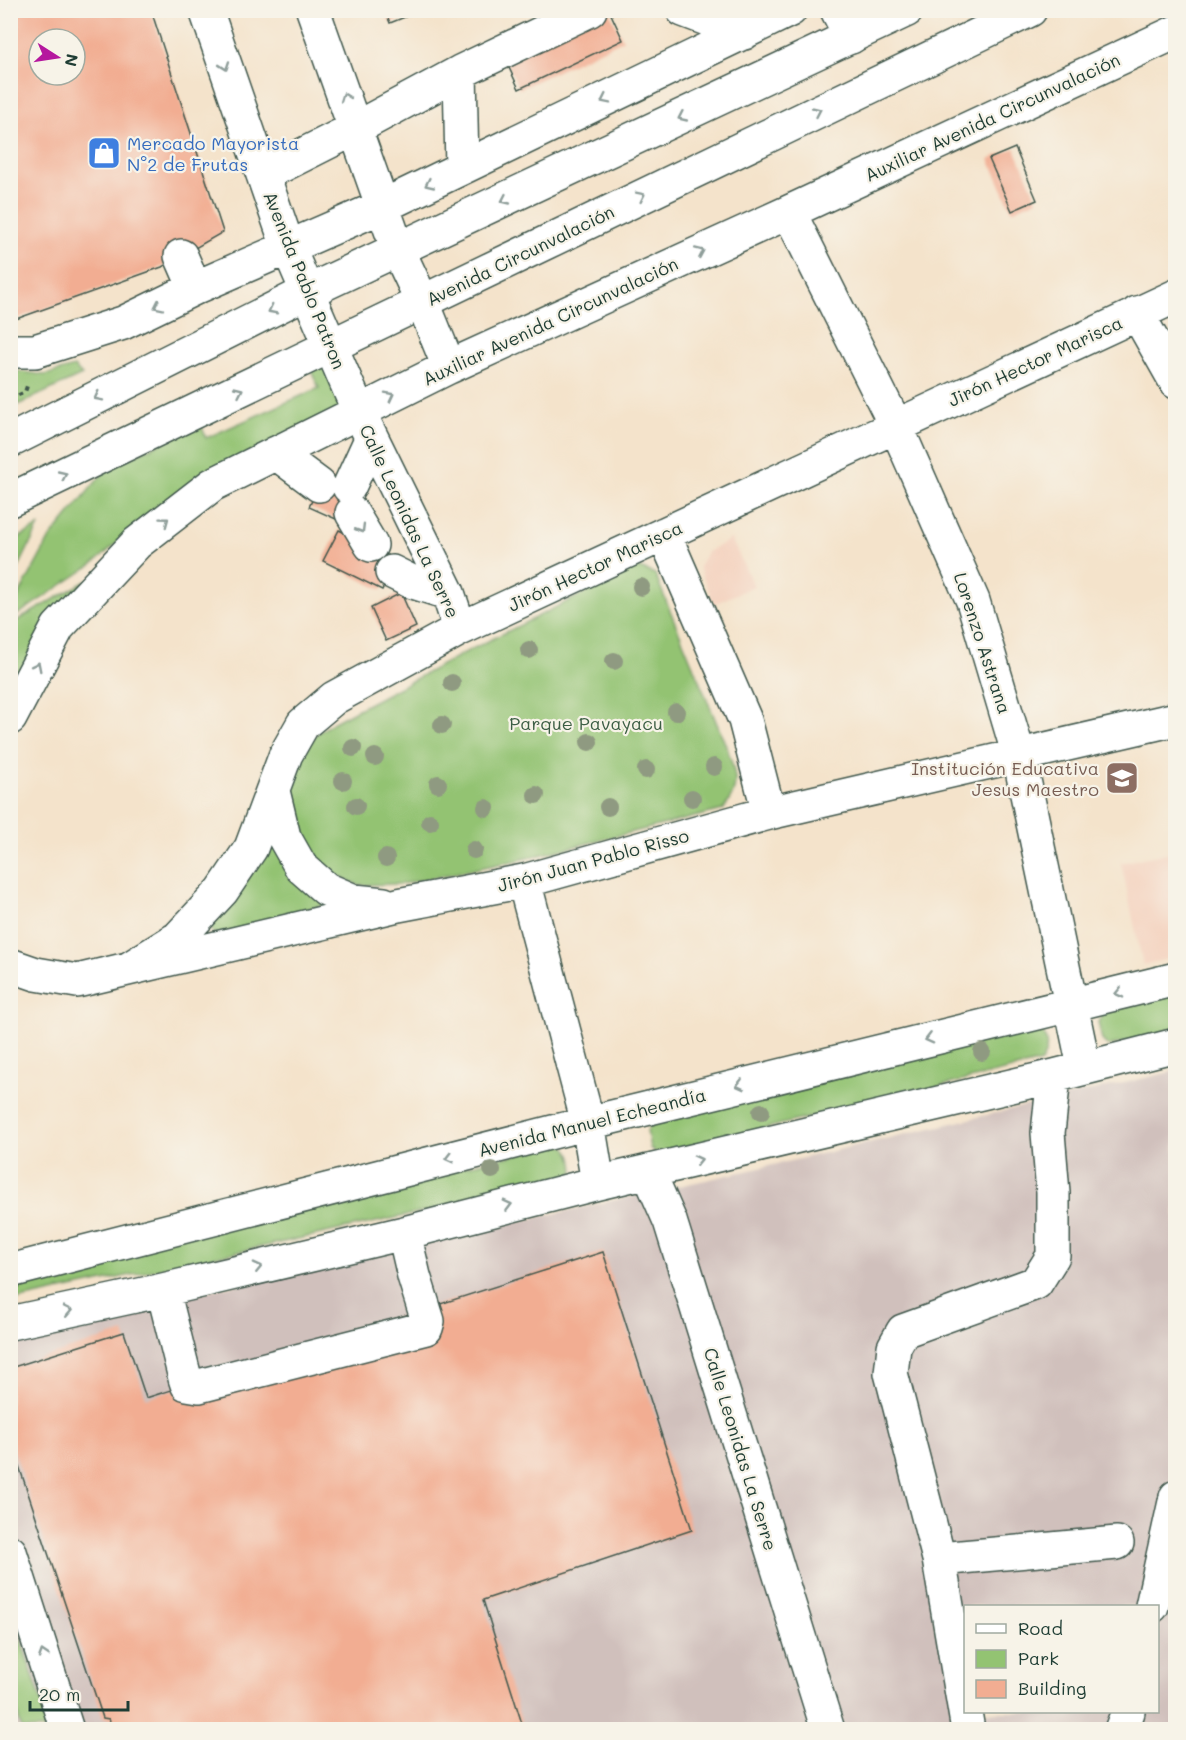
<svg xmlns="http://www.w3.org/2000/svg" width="1186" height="1740" viewBox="0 0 1186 1740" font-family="Mali,sans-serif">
<rect width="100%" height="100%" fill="#f7f3e8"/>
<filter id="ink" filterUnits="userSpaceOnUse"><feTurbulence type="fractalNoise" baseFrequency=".0167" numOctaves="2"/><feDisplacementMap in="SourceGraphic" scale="12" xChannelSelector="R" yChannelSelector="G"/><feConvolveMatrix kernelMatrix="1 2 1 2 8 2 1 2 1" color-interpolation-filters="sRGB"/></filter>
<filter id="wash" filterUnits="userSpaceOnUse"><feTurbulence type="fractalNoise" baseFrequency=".008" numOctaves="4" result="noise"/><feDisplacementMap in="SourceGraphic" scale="24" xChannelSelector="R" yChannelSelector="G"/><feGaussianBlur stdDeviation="1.35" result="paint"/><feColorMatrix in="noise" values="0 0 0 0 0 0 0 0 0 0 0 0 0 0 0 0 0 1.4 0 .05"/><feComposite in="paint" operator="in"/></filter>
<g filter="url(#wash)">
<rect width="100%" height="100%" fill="#f4e3cb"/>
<path fill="#f4d3c0" d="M731,539l23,47 -40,18 -15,-37 8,-15z
M1175,851v106l-32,8 -22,-102z"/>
<path fill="#d0c0bc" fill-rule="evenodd" d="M1175,1071v658l-1164,1v-395l784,-175zM966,1606h192v106h-192z"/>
<path fill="#93c372" stroke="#598053" stroke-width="1.5" d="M328,363l21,43 -209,117 -47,41 -82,55v-9l39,-72 57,-70 94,-44 5,14 113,-50 -8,-17z
M74,367l8,8 -71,33v-38l34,5z
M39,526l-28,57v-41z
M637,567l18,7 72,174c9,26 14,39 -4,62l-204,50 -117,24 -44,1 -30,-14 -19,-18 -19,-28 -3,-23 4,-26 24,-41 19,-13 134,-71z
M86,581l-75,111v-68z
M268,824l58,80 -107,32 -8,-5 2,-12z
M1175,990v41l-67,15 -6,-6 -4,-18 6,-9z
M1029,1029l14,4c5,11 5,18 -2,29l-384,92 -7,-6 -3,-17 6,-11z
M562,1144c10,8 11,14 12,27l-8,10 -555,120 -1,-29z
M10,1608l41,121h-29l-11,-36z"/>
<g id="blocks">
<path fill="#f2ad92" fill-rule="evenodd" d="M10,10h141l72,222 -61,35 -146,52h-6zM39,39h36v36h-36z
M385,10h35v1l-30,12z
M601,10h8l14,30 -104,49 -15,-32z
M1015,148l22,52 -25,11 -23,-52z
M324,475l37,18 -14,31 -38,-17z
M339,530l58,30 -15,30 -59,-29z
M401,593l15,34 -30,14 -15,-33z
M603,1252l89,278 -209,70 41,130h-411l-4,-11 -6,-1 -93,-279v-71l114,-36 22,66z"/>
</g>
</g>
<g filter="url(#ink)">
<use href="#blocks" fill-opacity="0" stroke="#3f564b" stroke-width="1.5"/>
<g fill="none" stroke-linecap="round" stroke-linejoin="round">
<g stroke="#3f564b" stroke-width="36">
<path id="minor" d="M206,10l82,237 71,165 89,181 12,36
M313,10l85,240 25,53 26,64
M683,10l61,23
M837,10l14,27
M460,72l2,96
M263,175l93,-47 104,-56 130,-62
M789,212l107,214 77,175 46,155 65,311
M181,256l14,32
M1137,313l39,69
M10,351h25l88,-28 72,-35 188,-82 407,-196
M276,453l43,32
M349,487l22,-48
M352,513l19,32
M664,534l81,186 24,93
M392,572l18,9 38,12
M10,718l48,-91 79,-84 75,-58 237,-118 340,-155 387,-180
M273,791l11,46 17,30 25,22 28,12 30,3
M524,881l64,242 10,60
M10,965l26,9 41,7 321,-76 126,-24 245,-68 407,-94
M130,968l48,-30 44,-47 29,-43 35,-94 17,-30 31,-26 126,-69 716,-333
M648,1171l22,50 158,509
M10,1271l578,-148 588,-144
M163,1290l22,88 2,6 12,2 227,-58 2,-7 -14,-45 -10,-43
M10,1323l153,-33 241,-57 194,-50 456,-107 122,-31
M10,1552l57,178
M939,1559l178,-16
M1152,1606l24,-109
M968,1730l-29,-171 -48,-186 3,-26 9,-16 133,-48 17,-27v-63l-5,-60 6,-57
M1121,1730l7,-18"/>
</g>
<g stroke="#3f564b" stroke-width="36">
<path id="major" d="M10,441l297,-149 600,-282
M10,500c341,-162 679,-328 1020,-490"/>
</g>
<path stroke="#3f564b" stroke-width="4" stroke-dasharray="4.5 4.5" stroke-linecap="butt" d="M10,399l15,-7 3,-9"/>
<use href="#minor" stroke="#fff" stroke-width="33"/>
<use href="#major" stroke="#fff" stroke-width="33"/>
</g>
<g fill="#8f9a81">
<circle cx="641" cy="587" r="9"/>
<circle cx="529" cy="650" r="9"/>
<circle cx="614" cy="661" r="9"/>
<circle cx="452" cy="683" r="9"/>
<circle cx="676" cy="712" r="9"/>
<circle cx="442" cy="725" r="9"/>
<circle cx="589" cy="742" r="9"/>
<circle cx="353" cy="748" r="9"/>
<circle cx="375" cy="757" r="9"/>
<circle cx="714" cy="767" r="9"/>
<circle cx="646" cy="770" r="9"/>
<circle cx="343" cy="781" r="9"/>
<circle cx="438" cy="784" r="9"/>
<circle cx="536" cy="795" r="9"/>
<circle cx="692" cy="798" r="9"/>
<circle cx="356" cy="806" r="9"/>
<circle cx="608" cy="807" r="9"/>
<circle cx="486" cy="808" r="9"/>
<circle cx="430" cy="822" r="9"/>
<circle cx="474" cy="850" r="9"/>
<circle cx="386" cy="858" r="9"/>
<circle cx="982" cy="1052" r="9"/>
<circle cx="761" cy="1112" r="9"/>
<circle cx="492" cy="1170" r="9"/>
</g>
<defs><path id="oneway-chevron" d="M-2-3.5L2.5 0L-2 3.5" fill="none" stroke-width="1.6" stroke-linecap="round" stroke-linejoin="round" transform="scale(1.5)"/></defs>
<g stroke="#8f9e9a">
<use href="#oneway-chevron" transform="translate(225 66) rotate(71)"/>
<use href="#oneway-chevron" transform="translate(345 97) rotate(-110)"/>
<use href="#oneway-chevron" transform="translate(605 100) rotate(154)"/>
<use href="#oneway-chevron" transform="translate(817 111) rotate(-25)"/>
<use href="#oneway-chevron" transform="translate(682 117) rotate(155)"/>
<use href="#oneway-chevron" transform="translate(429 184) rotate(155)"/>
<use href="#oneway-chevron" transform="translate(641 196) rotate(-26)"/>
<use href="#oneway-chevron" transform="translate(505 200) rotate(155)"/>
<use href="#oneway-chevron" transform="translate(700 252) rotate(-24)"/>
<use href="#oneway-chevron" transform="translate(158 306) rotate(154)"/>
<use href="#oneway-chevron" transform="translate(272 310) rotate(153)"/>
<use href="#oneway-chevron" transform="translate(239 391) rotate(-25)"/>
<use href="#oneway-chevron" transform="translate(390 396) rotate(-27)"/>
<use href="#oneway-chevron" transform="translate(98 397) rotate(153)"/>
<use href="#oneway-chevron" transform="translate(63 475) rotate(-25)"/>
<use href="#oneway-chevron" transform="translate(165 521) rotate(-37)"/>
<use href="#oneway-chevron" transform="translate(361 529) rotate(59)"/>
<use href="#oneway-chevron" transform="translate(37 666) rotate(-63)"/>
<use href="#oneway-chevron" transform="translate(1119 993) rotate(167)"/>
<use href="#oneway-chevron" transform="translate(929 1039) rotate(166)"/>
<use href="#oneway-chevron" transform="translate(740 1085) rotate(166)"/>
<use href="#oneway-chevron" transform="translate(449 1158) rotate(166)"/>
<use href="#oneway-chevron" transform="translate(698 1160) rotate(-13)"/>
<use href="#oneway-chevron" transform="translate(508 1205) rotate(-15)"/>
<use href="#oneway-chevron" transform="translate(258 1267) rotate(-13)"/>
<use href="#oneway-chevron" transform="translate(68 1311) rotate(-12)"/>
<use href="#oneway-chevron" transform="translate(43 1654) rotate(-108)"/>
</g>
</g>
<defs>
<g id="shop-square" transform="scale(1.725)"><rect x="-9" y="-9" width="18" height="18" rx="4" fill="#3f7fe0" stroke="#f7f3e8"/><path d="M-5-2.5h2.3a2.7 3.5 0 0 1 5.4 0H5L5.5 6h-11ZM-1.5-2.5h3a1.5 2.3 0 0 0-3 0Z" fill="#fff"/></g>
<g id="school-square" transform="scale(1.725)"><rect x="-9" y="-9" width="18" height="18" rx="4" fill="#8d6e63" stroke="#f7f3e8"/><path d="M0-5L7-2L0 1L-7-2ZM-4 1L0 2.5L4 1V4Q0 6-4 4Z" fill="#fff"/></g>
</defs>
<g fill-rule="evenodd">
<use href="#shop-square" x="104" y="153"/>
<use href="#school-square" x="1122" y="778"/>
</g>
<g text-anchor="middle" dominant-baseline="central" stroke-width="4.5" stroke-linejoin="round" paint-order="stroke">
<g font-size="18" fill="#1f3d34" stroke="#f7f3e8">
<text transform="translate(992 117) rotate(-25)">Auxiliar Avenida Circunvalación</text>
<text transform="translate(520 255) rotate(-26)">Avenida Circunvalación</text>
<text transform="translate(305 280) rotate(68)">Avenida Pablo Patron</text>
<text transform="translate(550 321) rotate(-25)">Auxiliar Avenida Circunvalación</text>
<text transform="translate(1035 361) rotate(-25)">Jirón Hector Marisca</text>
<text transform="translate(410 521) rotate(65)">Calle Leonidas La Serre</text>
<text transform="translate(595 566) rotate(-25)">Jirón Hector Marisca</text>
<text transform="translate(983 643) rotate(72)">Lorenzo Astrana</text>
<text transform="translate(593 860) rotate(-15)">Jirón Juan Pablo Risso</text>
<text transform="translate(592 1122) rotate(-14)">Avenida Manuel Echeandía</text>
<text transform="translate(741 1449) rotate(73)">Calle Leonidas La Serre</text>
</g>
<g font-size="18" fill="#366cbe" stroke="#f7f3e8" text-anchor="start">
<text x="127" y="143">Mercado Mayorista<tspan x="127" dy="21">N°2 de Frutas</tspan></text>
</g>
<g font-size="18" fill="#3c5e44" stroke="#f7f3e8">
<text x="586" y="723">Parque Pavayacu</text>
</g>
<g font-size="18" fill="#785e54" stroke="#f7f3e8" text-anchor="end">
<text x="1099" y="768">Institución Educativa<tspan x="1099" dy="21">Jesus Maestro</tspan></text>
</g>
</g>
<rect width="1186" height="1740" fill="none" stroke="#f7f3e8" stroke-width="36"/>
<rect x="964" y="1605" width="195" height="108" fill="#f7f3e8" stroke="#a1aaa0" stroke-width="1.5"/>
<rect x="976" y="1624" width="30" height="9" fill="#ffffff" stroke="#a1aaa0" stroke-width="1.5"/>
<text x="1018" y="1635" font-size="18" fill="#1f3d34">Road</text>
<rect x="976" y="1650" width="30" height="18" fill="#93c372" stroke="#a1aaa0" stroke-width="1.5"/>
<text x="1018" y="1665" font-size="18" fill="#1f3d34">Park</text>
<rect x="976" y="1680" width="30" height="18" fill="#f2ad92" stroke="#a1aaa0" stroke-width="1.5"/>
<text x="1018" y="1695" font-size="18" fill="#1f3d34">Building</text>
<g transform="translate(57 57) rotate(102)"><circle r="28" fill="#f7f3e8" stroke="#a1aaa0" stroke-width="1.5"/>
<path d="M0-4.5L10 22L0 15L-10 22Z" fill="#b5179e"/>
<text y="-9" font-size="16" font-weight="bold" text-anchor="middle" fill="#1f3d34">N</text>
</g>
<path d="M30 1701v9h98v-9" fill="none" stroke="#1f3d34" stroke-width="3"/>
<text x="39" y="1701" font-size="18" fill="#1f3d34" stroke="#f7f3e8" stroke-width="4.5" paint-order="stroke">20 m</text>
</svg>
